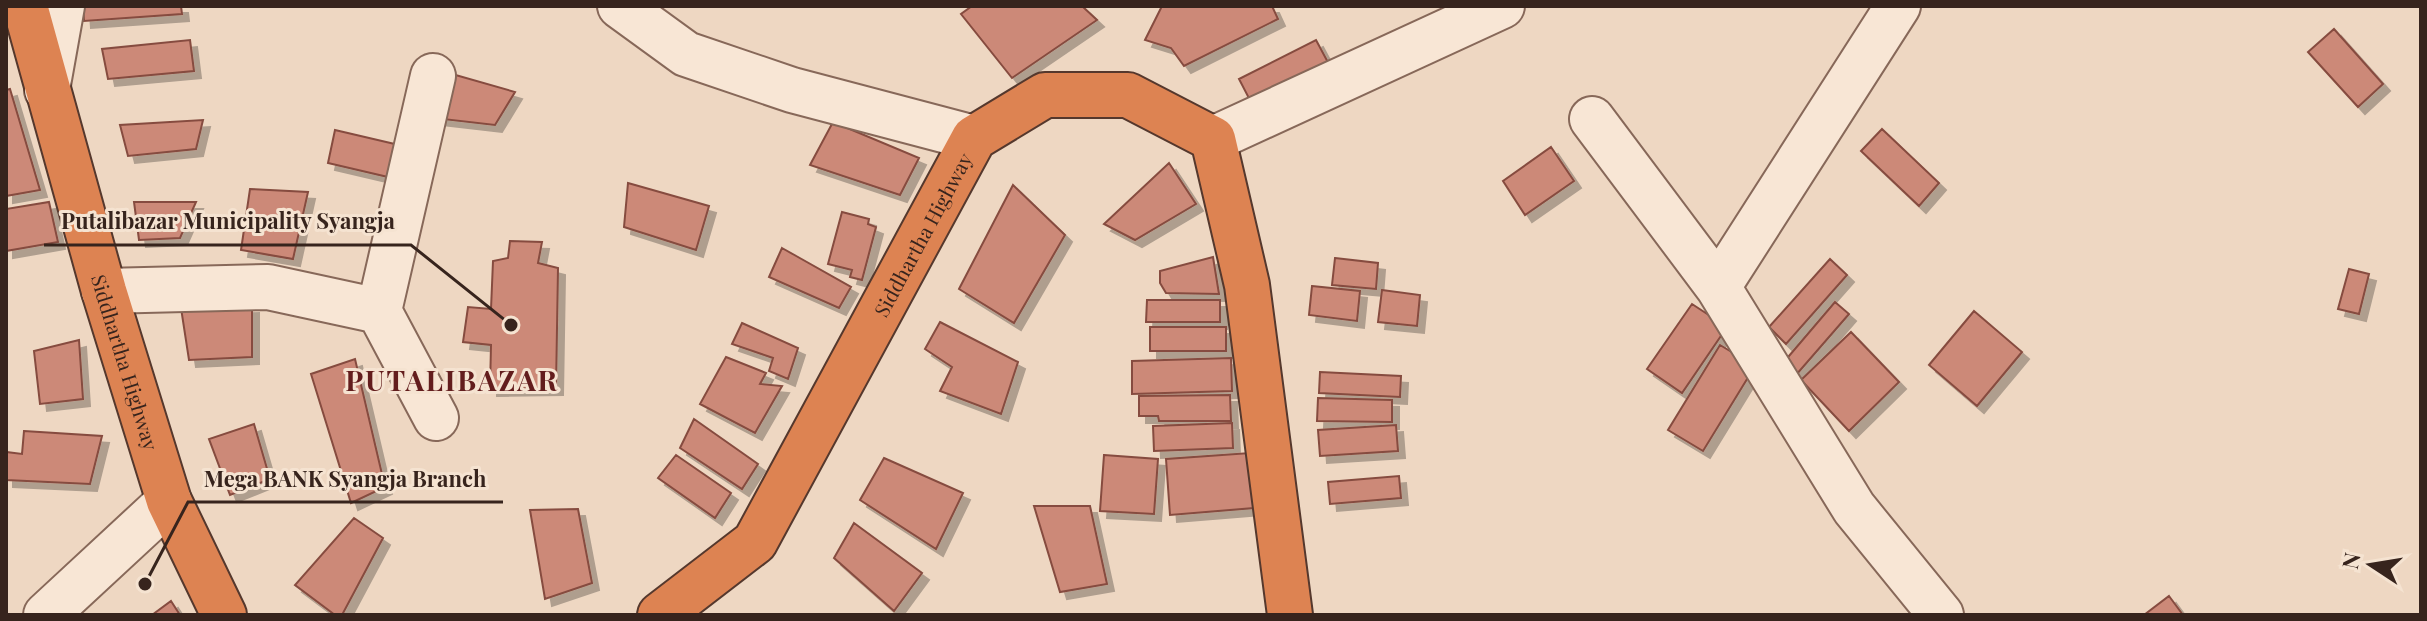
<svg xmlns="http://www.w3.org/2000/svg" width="2427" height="621" viewBox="0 0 2427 621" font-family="'Playfair Display',serif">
<defs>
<filter id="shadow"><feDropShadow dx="7" dy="7" stdDeviation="0" flood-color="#0004"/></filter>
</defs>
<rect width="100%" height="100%" fill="#eed7c2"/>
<path fill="#cc8978" stroke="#864c3f" stroke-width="2" filter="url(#shadow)" d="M83,6h98l1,8 -98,7z
M972,6h110l15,14 -85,58 -51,-64z
M1162,6h110l6,13 -94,47 -13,-18 -26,-8z
M2334,29l49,55 -25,23 -50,-55z
M190,40l4,31 -86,8 -6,-30z
M1316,40l15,28 -78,38 -14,-27z
M445,72l70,20 -20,33 -61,-7z
M10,89l30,101 -34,6v-106z
M203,120l-7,29 -68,7 -8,-31z
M833,122l86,36 -19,37 -90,-30z
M1882,129l57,54 -20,23 -58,-55z
M335,130l64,15 -11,32 -60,-14z
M1551,147l23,34 -49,34 -22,-34z
M1169,163l27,41 -61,36 -31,-16z
M628,183l81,23 -13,44 -72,-23z
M1013,185l52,50 -51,88 -55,-34z
M250,189l58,3 -15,67 -52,-9z
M49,202l9,40 -52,9v-42z
M134,202h62l-16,36 -41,2z
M842,212l27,7 -1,5 8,3 -14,53 -12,-3 2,-7 -24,-6z
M510,241l32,1 -4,21 20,5 -2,120 -66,1 1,-44 -28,-3 5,-35 23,2 2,-48 15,-3z
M782,248l69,39 -12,21 -70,-31z
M1213,257l6,37 -53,-1 -6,-10v-12z
M1335,258l43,5 -2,26 -44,-4z
M1830,259l17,16 -61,69 -17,-17z
M2349,269l20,5 -10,40 -21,-5z
M1312,286l48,5 -3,30 -48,-6z
M1382,290l38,5 -3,31 -39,-4z
M1147,300h73v22h-74z
M1835,302l14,12 -53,61 -13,-12z
M1692,304l35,23 -45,66 -35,-24z
M252,306v51l-63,3 -8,-52z
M1974,311l48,41 -45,54 -48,-41z
M940,322l78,40 -17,52 -61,-23 12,-24 -27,-18z
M742,323l56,25 -10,31 -19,-8 4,-13 -41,-14z
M1150,327h76v24h-76z
M1851,332l48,50 -50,49 -48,-51z
M79,340l4,59 -43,5 -6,-53z
M1720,345l35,21 -52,85 -35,-21z
M726,357l40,16 -6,11 22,2 -27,47 -55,-29z
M1231,358l1,33 -100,3v-33z
M355,359l30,128 -34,16 -40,-129z
M1320,372l81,4 -1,21 -81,-4z
M1230,395l1,26h-72l-1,-5h-19v-20z
M1318,398l74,2v22l-75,-1z
M694,419l64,45 -16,25 -62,-41z
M1232,423l1,25 -79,3 -1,-25z
M254,424l16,55 -40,16 -21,-56z
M1396,425l2,26 -78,5 -2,-26z
M24,431l78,5 -12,48 -84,-4v-28l16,2z
M1250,453l4,55 -84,7 -4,-56z
M676,455l55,38 -16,25 -57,-40z
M1104,455l54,4 -4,55 -54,-3z
M884,458l79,35 -27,56 -76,-49z
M1399,476l2,22 -71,6 -2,-22z
M1034,506h56l17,78 -47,8z
M578,509l14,74 -47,16 -15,-89z
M354,518l29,20 -41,77h-7l-40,-30z
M854,523l68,50 -28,38 -60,-53z
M2169,596l14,19h-39z
M171,601l9,14h-28z"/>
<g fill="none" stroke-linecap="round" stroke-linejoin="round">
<g stroke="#876859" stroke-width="48">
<path id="minor" d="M620,6l66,48 106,36 182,48
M433,76l-54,235 57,107
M47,90l15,-84
M1592,119l126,168 136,221 87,107
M1213,139l289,-133
M1718,287l180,-281
M104,291l164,-4 111,24
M46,615l123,-114"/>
</g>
<g stroke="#55382d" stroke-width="48">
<g id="highway">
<path id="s1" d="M25,6l79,285 65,210 55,114"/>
<path id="s2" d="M660,615l95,-73 219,-404 71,-43h83l85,44 34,146 43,330"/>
</g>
</g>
<use href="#minor" stroke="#f8e6d5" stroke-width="44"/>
<use href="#highway" stroke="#dd8352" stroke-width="44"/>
</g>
<g text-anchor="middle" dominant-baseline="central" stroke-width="6" stroke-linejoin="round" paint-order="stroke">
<g font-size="20" fill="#37241d" stroke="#f5e3d1">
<text stroke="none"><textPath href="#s2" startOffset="470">Siddhartha Highway</textPath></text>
<text stroke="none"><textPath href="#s1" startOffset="370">Siddhartha Highway</textPath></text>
</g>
<g font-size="28" font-weight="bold" letter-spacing="2" fill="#631d1d" stroke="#f5e3d1">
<text x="452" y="379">PUTALIBAZAR</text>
</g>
</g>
<path fill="none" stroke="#37241d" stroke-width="3" d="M511 325L411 245H44M145 584L188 502H503"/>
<g fill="#37241d" stroke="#f5e3d1" stroke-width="3">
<circle cx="511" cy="325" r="8"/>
<circle cx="145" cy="584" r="8"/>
</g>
<g font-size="22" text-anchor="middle" font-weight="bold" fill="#37241d" stroke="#f5e3d1" stroke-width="6" stroke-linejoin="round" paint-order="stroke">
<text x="228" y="229">Putalibazar Municipality Syangja</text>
<text x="345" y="487">Mega BANK Syangja Branch</text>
</g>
<rect width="2427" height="621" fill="none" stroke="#37241d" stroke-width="16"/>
<g transform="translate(2371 565) rotate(282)" stroke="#f5e3d1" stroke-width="6" paint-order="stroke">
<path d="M0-6L14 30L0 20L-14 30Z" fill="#37241d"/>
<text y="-12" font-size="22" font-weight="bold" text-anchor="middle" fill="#37241d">N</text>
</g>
</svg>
